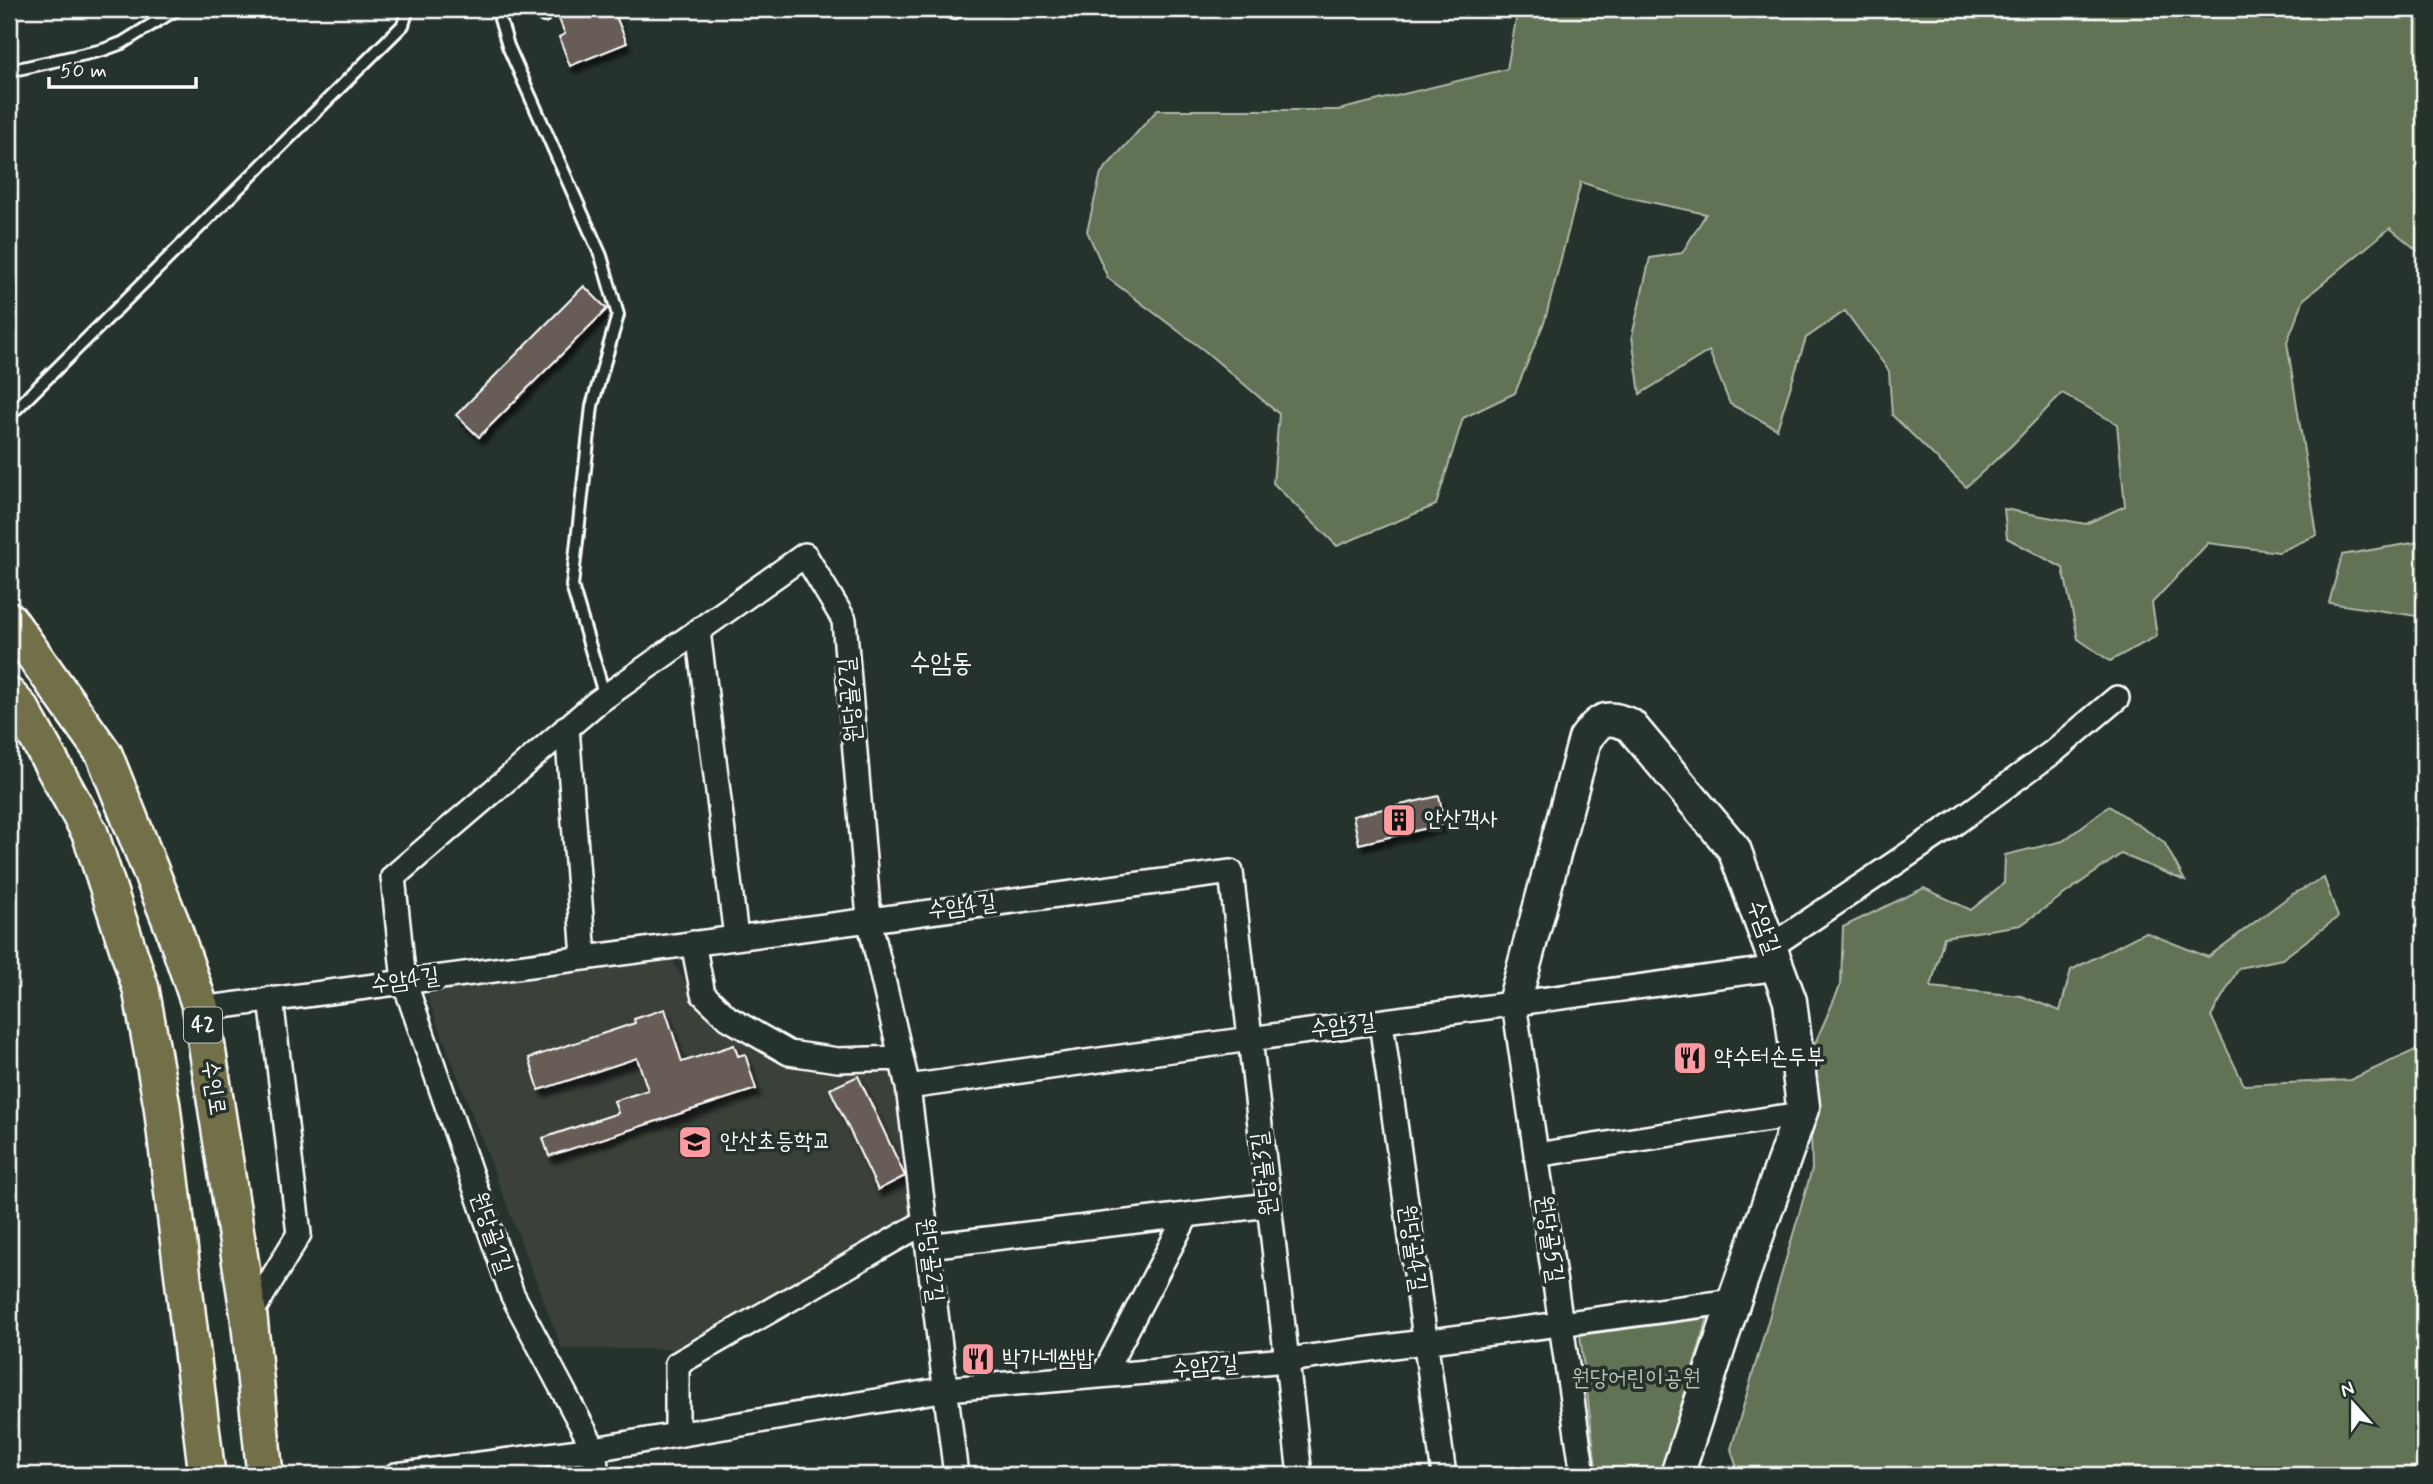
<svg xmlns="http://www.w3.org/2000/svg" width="2433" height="1484" viewBox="0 0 2433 1484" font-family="Mynerve,'Poor Story',sans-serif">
<defs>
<filter id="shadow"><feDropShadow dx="4" dy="7" stdDeviation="2" flood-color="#0009"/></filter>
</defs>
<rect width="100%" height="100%" fill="#26332d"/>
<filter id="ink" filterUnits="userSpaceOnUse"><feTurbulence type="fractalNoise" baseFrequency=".0143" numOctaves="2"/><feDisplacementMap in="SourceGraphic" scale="14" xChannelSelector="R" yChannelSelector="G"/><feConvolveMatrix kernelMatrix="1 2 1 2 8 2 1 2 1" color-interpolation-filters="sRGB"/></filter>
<g filter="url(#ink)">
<path fill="#3a3f39" d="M669,955l27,46 62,45 33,19 105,4 22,145 -241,135h-115l-136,-355z"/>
<path fill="#627254" stroke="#b0b8aa" stroke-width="2" d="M1518,9h906v247l-34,-28 -86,71 -17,43 30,193 -38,17 -71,-9 -56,60 5,33 -47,25 -32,-22 -15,-71 -56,-30 -3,-29 82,15 39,-18 -8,-82 -55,-31 -50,52 -46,42 -74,-72 -3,-44 -44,-60 -39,27 -29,91 -47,-25 -21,-53 -69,43 -8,-58 18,-78 32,-5 24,-39 -84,-18 -41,-14 -36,138 -30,73 -52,25 -27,87 -99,41 -64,-63 6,-69 -74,-63 -97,-73 -21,-47 14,-58 56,-63h181l169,-41z
M2424,541v76l-95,-14 13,-48z
M2109,806l55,36 21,39 -64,-27 -100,71 -77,12 -13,50 90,9 39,15 11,-41 74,-38 63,25 83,-62 33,-17 14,39 -56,42 -43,9 -28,48 33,69 106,-5 74,-34v429h-685l-8,-26 81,-280 -3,-112 32,-73 2,-57 81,-39 47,22 33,-27 1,-28 58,-14z
M1708,1318l-48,157h-63l-17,-140z"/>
<path fill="#675b56" stroke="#fff" stroke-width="2" filter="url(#shadow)" d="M555,9h58l14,34 -57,23 -11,-29 6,-3z
M584,286l23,23 -128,128 -23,-22z
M1439,796l6,28 -86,20 -6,-28z
M665,1009l17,53 52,-17 4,11 7,-2 11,35 -207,67 -6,-18 75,-25 -4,-12 34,-11 -11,-32 -98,32 -10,-32 106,-35 -1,-4z
M858,1076l47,100 -27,14 -48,-101z"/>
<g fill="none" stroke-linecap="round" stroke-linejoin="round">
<g stroke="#fff" stroke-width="16">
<path id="lane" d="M497,9l11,37 93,210 17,59 -26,91 -20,180 33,111
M541,9l3,7
M946,9l7,4 10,-4
M9,71l94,-21 19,-7 55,-34
M9,416l394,-391 5,-16"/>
</g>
<g stroke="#fff" stroke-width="28">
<path id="street" d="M698,631l38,306
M567,727l17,230
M693,943l10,51 25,24 61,35 49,7 63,-2
M1770,947l188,-126 95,-69 64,-54
M1514,1003l69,472
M201,1009l1030,-137 69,603
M1381,1022l63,453
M908,1087l342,-48 528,-71
M1536,1155l265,-41
M928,1246l341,-41
M249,1317l50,-83 -28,-235
M1103,1375l84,-160
M677,1435v-71l248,-142
M396,1475l198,-26 353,-60 340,-29 447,-59
M597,1475l-3,-26 -82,-155 -108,-313 -11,-104 202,-173 210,-149 39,65 25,299 39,168 48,388"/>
</g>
<g stroke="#fff" stroke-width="37">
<path id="secondary" d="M1514,1003l71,-264c16,-21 20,-24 45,-14l104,124 56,152 13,105 -69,195 -57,174"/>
</g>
<g stroke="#fff" stroke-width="40">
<path id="primary" d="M9,620l95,134 69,173 28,82 48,308 16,158
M9,696l13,14 68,123 51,156 21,117 45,369"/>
</g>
<use href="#lane" stroke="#26332d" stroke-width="10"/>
<use href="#street" stroke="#26332d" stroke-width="23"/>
<use href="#secondary" stroke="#26332d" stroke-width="32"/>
<use href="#primary" stroke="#726f4a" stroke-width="35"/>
</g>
</g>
<defs>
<g id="building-square" transform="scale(1.75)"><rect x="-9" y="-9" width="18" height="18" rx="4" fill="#ff9aa2" stroke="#26332d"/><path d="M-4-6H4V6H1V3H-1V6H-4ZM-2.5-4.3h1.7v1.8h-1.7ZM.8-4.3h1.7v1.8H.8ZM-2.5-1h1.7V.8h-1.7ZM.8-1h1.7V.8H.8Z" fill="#111"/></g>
<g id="restaurant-square" transform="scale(1.75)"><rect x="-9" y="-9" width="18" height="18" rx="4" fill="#ff9aa2" stroke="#26332d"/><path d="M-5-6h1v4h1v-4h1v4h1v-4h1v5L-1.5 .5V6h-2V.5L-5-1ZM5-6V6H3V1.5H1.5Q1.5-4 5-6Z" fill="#111"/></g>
<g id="school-square" transform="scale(1.75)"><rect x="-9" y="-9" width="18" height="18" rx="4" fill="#ff9aa2" stroke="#26332d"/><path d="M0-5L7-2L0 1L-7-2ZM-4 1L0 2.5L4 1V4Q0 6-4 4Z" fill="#111"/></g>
</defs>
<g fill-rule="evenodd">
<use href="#building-square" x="1399" y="820"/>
<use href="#restaurant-square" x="1690" y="1058"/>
<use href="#school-square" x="695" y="1142"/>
<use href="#restaurant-square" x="978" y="1359"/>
</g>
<g text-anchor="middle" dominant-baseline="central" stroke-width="7" stroke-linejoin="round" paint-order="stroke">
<rect fill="#26332d" stroke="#bec2c0" stroke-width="2" x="184" y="1007.5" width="38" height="35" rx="5"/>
<g font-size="21" font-weight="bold" fill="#fff">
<text x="203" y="1025">42</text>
</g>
<g font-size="23" fill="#fff" stroke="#26332d">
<text transform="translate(851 700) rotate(-95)">원당골2길</text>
<text transform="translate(962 907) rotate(-7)">수암4길</text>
<text transform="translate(1763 927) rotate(70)">수암길</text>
<text transform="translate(405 981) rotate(-8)">수암4길</text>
<text transform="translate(1343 1026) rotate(-7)">수암3길</text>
<text transform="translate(213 1088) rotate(81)">수인로</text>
<text transform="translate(1265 1174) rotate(-97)">원당골3길</text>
<text transform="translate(491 1233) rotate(71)">원당골1길</text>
<text transform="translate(1549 1239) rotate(82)">원당골5길</text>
<text transform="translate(1412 1248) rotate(82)">원당골4길</text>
<text transform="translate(930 1260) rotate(83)">원당골2길</text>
<text transform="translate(1205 1367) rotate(-5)">수암2길</text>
</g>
<g font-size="23" fill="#fff" stroke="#26332d" text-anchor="start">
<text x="1424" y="820">안산객사</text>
<text x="1714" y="1058">약수터손두부</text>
<text x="720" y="1142">안산초등학교</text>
<text x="1002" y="1359">박가네쌈밥</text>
</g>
<g font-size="23" fill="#b8c0b2" stroke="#26332d">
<text x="1636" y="1379">원당어린이공원</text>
</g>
<g font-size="26" fill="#fff" stroke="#26332d">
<text x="941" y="664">수암동</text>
</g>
</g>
<rect width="2433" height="1484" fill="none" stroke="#26332d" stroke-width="35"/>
<rect x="18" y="18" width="2398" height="1449" fill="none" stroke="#fff" stroke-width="2.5" filter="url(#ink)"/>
<g transform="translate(2353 1404) rotate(339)" stroke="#26332d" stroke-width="5" paint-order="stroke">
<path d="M0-5L12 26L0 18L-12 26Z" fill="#ffffff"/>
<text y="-10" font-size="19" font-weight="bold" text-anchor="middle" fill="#ffffff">N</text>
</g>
<path d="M49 77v10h147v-10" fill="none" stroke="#ffffff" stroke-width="3.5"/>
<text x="60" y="77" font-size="21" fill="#ffffff" stroke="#26332d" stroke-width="5" paint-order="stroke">50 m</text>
</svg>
